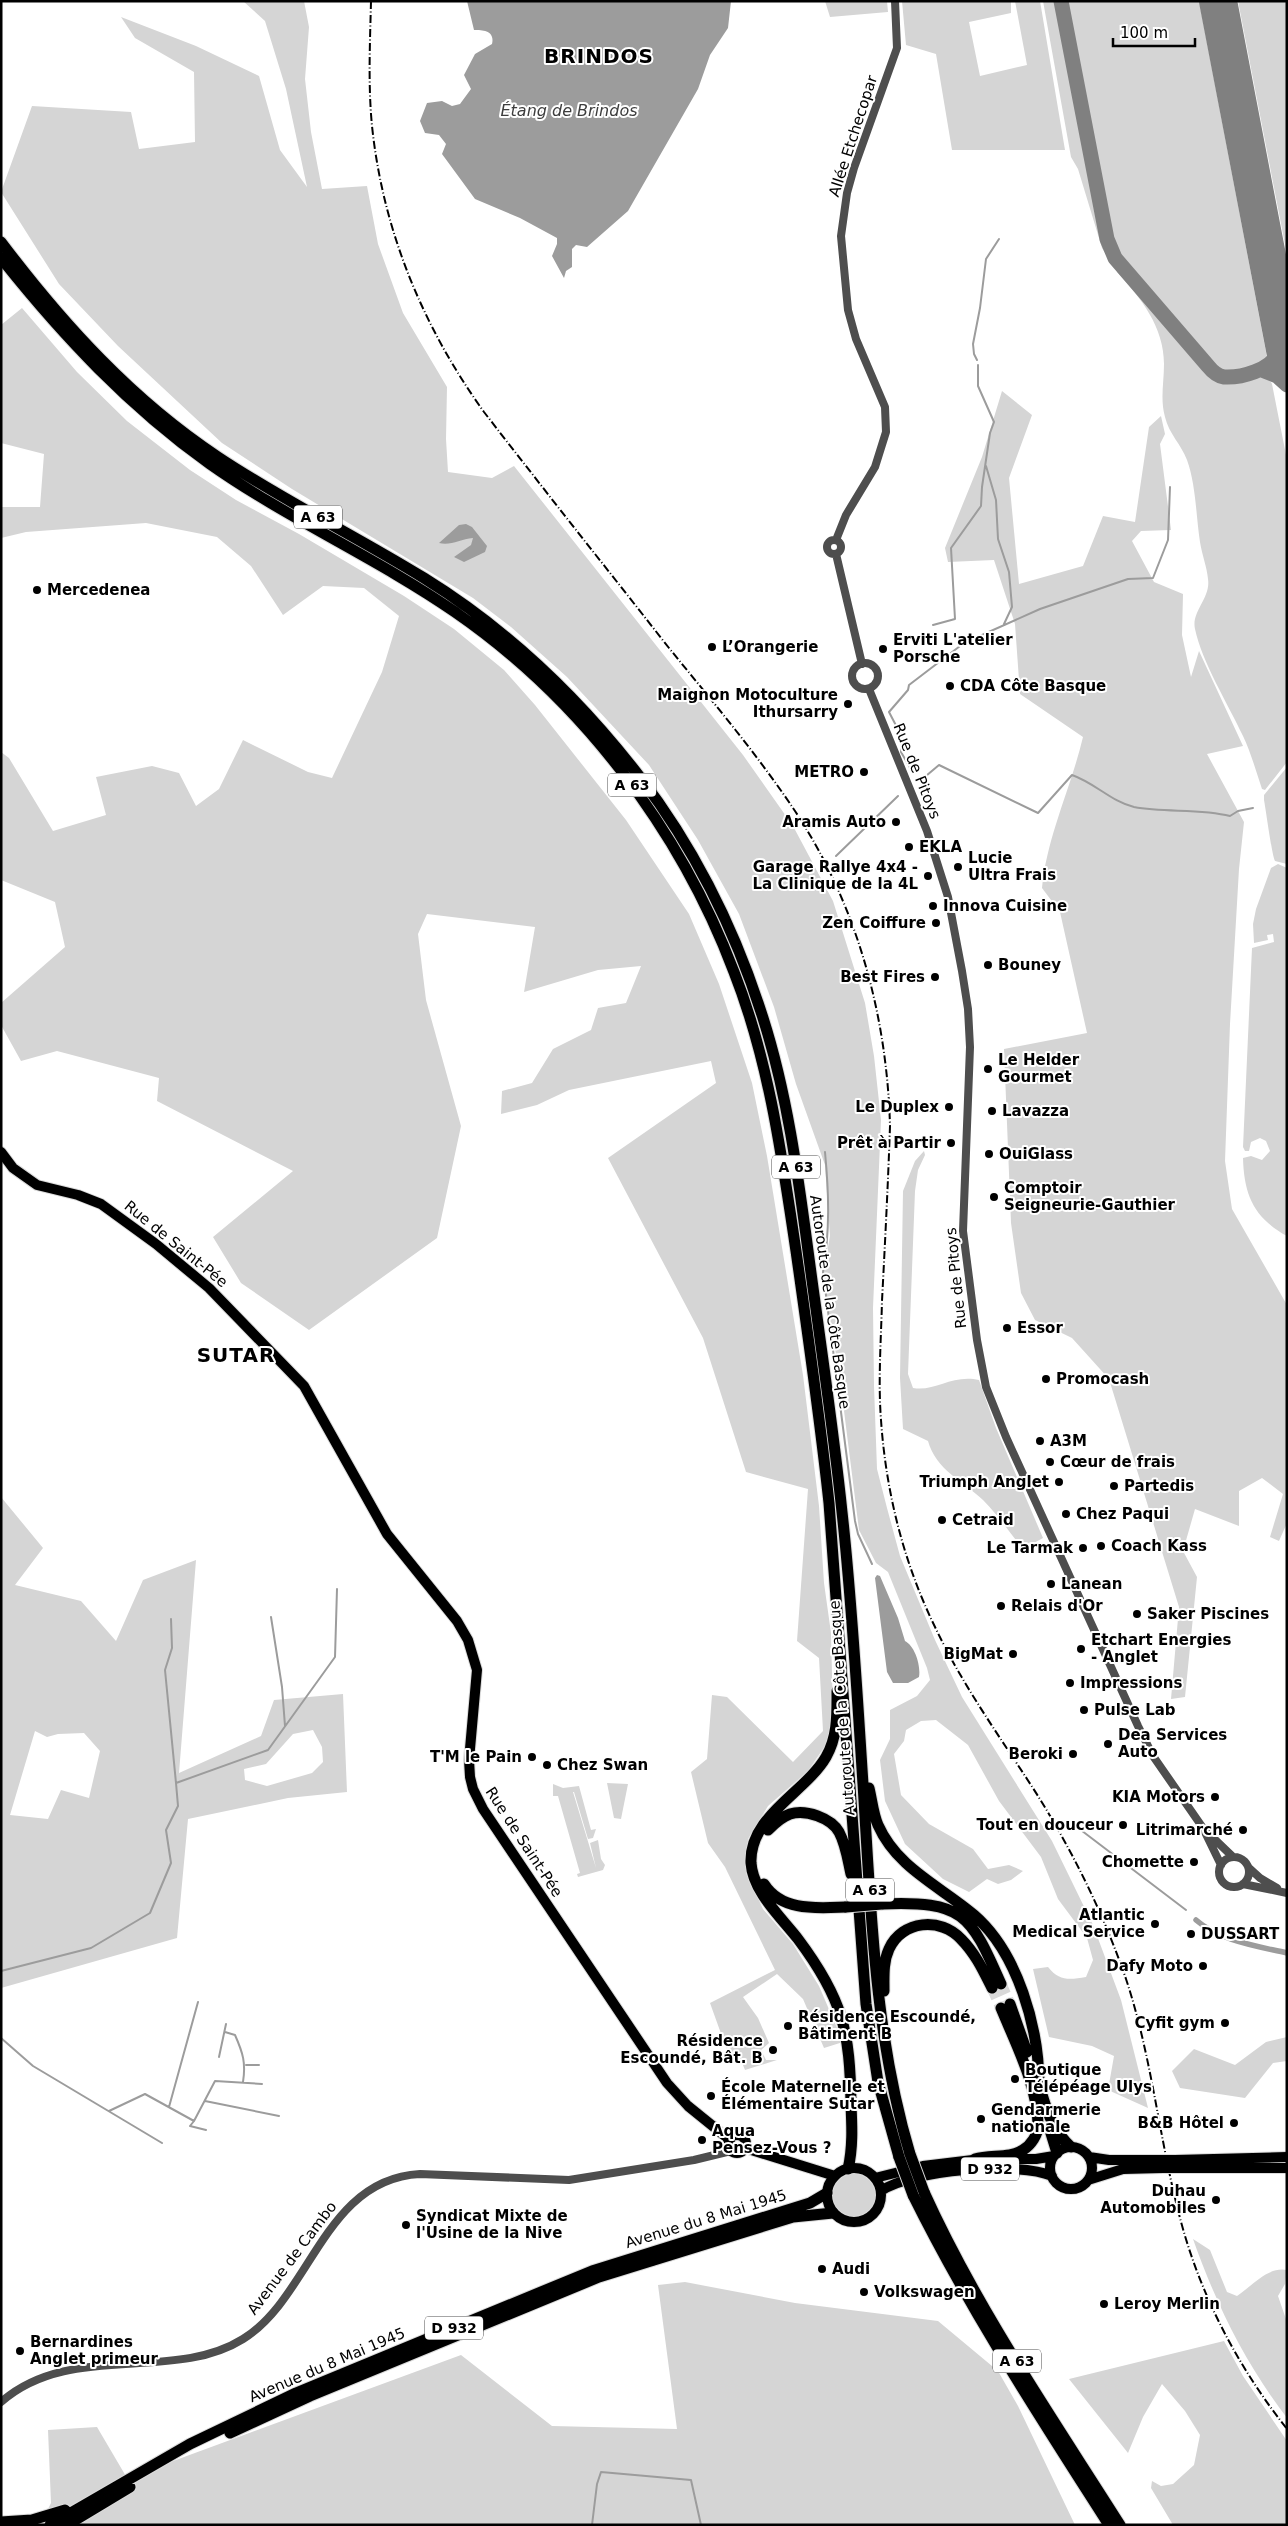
<svg xmlns="http://www.w3.org/2000/svg" width="1288" height="2526" viewBox="0 0 1288 2526" font-family="'DejaVu Sans',sans-serif">
<rect width="100%" height="100%" fill="#fff"/>
<path fill="#d5d5d5" fill-rule="evenodd" d="M243,1h61l5,26 -4,52 6,53 11,57 45,-3 11,58 25,69 44,74 -1,52 2,33 44,6 22,-12 229,289 50,71 40,75 32,102 9,53 7,64 -8,188 1,78 3,83 10,39 13,48 35,84 27,57 90,144 41,84 28,75 27,108 -40,-18 6,-34 -22,-10 -43,-9 -16,-68 15,-2c11,14 21,13 38,10l7,-17 -6,-22 -29,-39 -17,-42 -42,-56 -31,-56 -32,-25 -15,1 -15,9 -2,11 -10,13 7,41 28,29 44,25 15,20 21,-4 14,6 -12,9 -13,4 -11,-5 -18,13 -26,-13 -38,-35 -20,-43 -5,-41 10,-21v-29l27,-14 13,-16 -3,-12 -39,-96 -12,-9 -17,-33 -19,-151 -17,-104 7,-39 -5,-71 -29,-81 -22,-77 -35,-93 -41,-74 -49,-75 -82,-88 -56,-50 -38,-29 -181,-109 -70,-46 -104,-97 -59,-62 -58,-92 31,-86 99,6 8,37 56,-7 -1,-70 -59,-34 -14,-21 75,29 63,30 21,74 27,37 -21,-98 -21,-68z
M825,1h62l1,11 -58,5z
M902,1h109v12l-42,9 11,54 47,-11 -12,-64h25l25,149h-113l-16,-96 -30,-9z
M1043,1h15l46,240 6,15h-3l-5,-8 -24,-79 -7,-12z
M1064,1h135l67,351 1,9c-10,11 -40,18 -52,9l-102,-120z
M1238,1h49v254z
M1118,266l95,110c18,9 38,-8 55,0l4,8 15,76v302l-22,28 -3,-1c-6,-18 -11,-36 -19,-53 -15,-32 -41,-74 -48,-107 -4,-18 16,-31 13,-50 -1,-12 -6,-24 -8,-37 -4,-26 -4,-57 -13,-82 -6,-16 -18,-26 -22,-43 -5,-18 -1,-34 -1,-53 0,-37 -23,-66 -47,-92z
M22,308l55,64 50,49 63,49 46,30 63,34 105,62 50,33 50,41 31,35 91,115 63,94 30,70 33,99 15,73 36,219 16,131 5,77 7,50 2,83 -4,24 -21,31 -40,35 -20,33 -2,34 17,36 30,35 26,42 24,56 -19,6 -21,-49 -26,-25 -34,23 15,21 11,25 -8,7 5,10h11l-32,10 -7,-17h-10l-18,-50 65,-33 -50,-103 -17,-24 -17,-71 16,-13 5,-64 15,2 66,65 30,-31 -4,-73 -22,-17 11,-152 -62,-17 -43,-134 -95,-180 108,-75 -5,-22 -142,29 -32,15 -36,9 1,-23 30,-8 21,-34 38,-19 7,-22 28,-5 15,-37 -43,4 -74,22 11,-65 -108,-13 -9,20 8,66 35,126 -24,112 -128,92 -68,-47 -28,-46 80,-66 -136,-70 2,-23 -102,-27 -36,10 -20,-36v-22l64,-56 -10,-45 -54,-22v-128l8,6 44,73 53,-16 -10,-38 56,-11 27,7 17,33 23,-17 24,-49 65,32 24,6 50,-106 17,-56 -35,-28 -41,-2 -40,29 -32,-49 -34,-29 -71,-14 -120,9 -25,6v-31h39l4,-53 -43,-11v-118z
M1002,391l30,24 -23,63 10,106 64,-18 20,-50 32,6 14,-95 12,-11 4,18 -5,10 11,86 -30,1 -9,10 22,41 29,12 -1,41 9,42 8,-26 44,95 -36,8 37,68 -5,47 -9,155 -5,137 7,48 55,96v218l-8,18 -9,-4 13,-43 -21,-16 -23,13v35l-44,-17 -12,42 14,26 -12,120 -14,2 8,-92 -70,-228 -37,-41 -37,-18 -14,-27 -10,-70 -7,-174 83,-16 -27,-121 -18,-24c5,-52 29,-100 41,-151l-63,-43 -5,-70 -21,-64 -46,2 -3,-14 37,-91z
M1287,767v97l-12,-3c-3,-5 -9,-51 -11,-61v-5z
M1278,864l9,4v368c-33,-18 -43,-41 -44,-78l8,-2 11,4 8,-9 -4,-10 -6,-3 -9,4 -2,9h-4l-2,-4 9,-199 22,-6 -1,-8 -6,1 1,5 -14,3 -1,-19 3,-15 15,-41z
M924,1151l1,4 -7,15 -3,21 -7,183 5,14c22,4 39,-14 66,-8l17,48 47,110 -20,11c-13,-16 -25,-34 -40,-49 -20,-19 -47,-30 -55,-59l-25,-12 -3,-51 3,-187 12,-30z
M1,1497l42,51 -28,37 66,16 35,40 27,-61 53,-20 -17,213 82,-37 13,-36 69,-6 4,98 -59,6 -100,21 -11,119 -176,50zM313,1730l9,17 1,15 -11,11 -45,13 -22,-6 -1,-11 22,-5 27,-30zM35,1731l12,6 11,-3 26,-1 16,18 -11,47 -28,-8 -13,29 -38,-4z
M607,1783l21,1 -7,35 -7,-1z
M553,1784l10,4 16,-2 12,44 5,-1 -3,9 -5,1 -14,-47h-1l23,76 -6,-25 8,-3 3,19 4,6 -2,5 -25,7 -1,-3 3,-1 -22,-77h-5z
M1287,2037v24l-14,2 -28,35 -65,-10 -8,-17 22,-22 41,16 31,-23z
M830 2196a23 23 0 1 1 46 0a23 23 0 1 1-46 0Z
M1193,2239l17,11 17,42 10,4c15,-10 31,-30 50,-26l-2,14 -7,12 9,26v96c-42,-55 -71,-114 -94,-179z
M685,2282l110,21 143,18 60,50 20,35 57,119h-1035l11,-22 -3,-73 49,-3 30,51 334,-123 91,71 125,3 -19,-144z
M1224,2341l19,35 44,65v84h-114l-22,-37 1,-7 9,5 12,-2 21,-19 6,-30 -15,-24 -23,-27 -19,33 -15,36 -59,-74z"/>
<path fill="#9c9c9c" d="M467,1h264l-3,27 -18,27 -12,34 -70,122 -41,36 -11,-2 -4,4v18l-6,4 -2,7 -12,-22 5,-12v-6l-37,-20 -45,-19 -33,-45 4,-10 -7,-9 -14,-2 -5,-12 7,-18 15,-2 10,5 8,-2 11,-15 -7,-14 11,-21 17,-10c3,-13 -8,-14 -18,-14z
M466,524l6,3 15,19 -2,6 -21,10 -10,-5 17,-12 2,-7c-13,1 -22,8 -34,5l20,-18z
M877,1575l3,1 18,42 7,23c10,5 16,25 14,36l-11,6h-15l-6,-11 -12,-94z"/>
<g fill="none" stroke-linecap="round" stroke-linejoin="round">
<path stroke="#9c9c9c" stroke-width="2" d="M977,360l-3,-6 -1,-10 7,-36 6,-49 13,-20
M986,466l10,34 2,39 11,33 3,35 -8,17
M933,625l22,-6 -4,-71 30,-42 1,-19 8,-54 4,-11 -16,-36v-21
M912,771l-11,-19 1,-15 -13,-25 19,-22 1,-5 55,-42 76,-34 88,-30 25,-1 15,-38 2,-53
M920,781l19,-16 99,48 34,-38c23,8 40,27 62,32 31,6 66,1 96,9l8,-5 15,-3
M836,856l62,-60
M825,1152c4,42 5,79 -2,120l32,249 3,13 14,30
M271,1617l11,70 3,39
M171,1619l1,29 -7,22 11,113
M1069,1821l117,89
M1,1971l90,-23 59,-35 21,-50 -5,-33 12,-24 -2,-23 92,-33 67,-93 2,-68
M225,2032l10,3c8,18 11,28 8,47
M1,2038l32,28 129,77
M219,2057l7,-33
M246,2065h13
M205,2101l74,15
M169,2107l29,-105
M109,2111l36,-17 49,27 21,-40 47,3
M194,2121l-4,5 16,4
M592,2525l5,-41 4,-12 90,8 10,45"/>
<path stroke="#9c9c9c" stroke-width="5.5" d="M1196,1920c24,21 61,26 91,33"/>
<path stroke="#808080" stroke-width="15" d="M1061,1l46,238 8,19 93,108c4,5 9,10 16,11 17,1 47,-7 54,-24 5,-10 3,-20 2,-31
M1262,370l15,6 10,9"/>
<path stroke="#808080" stroke-width="38" d="M1218,1l69,359"/>
<path stroke="#d9d9d9" stroke-width="11" stroke-dasharray="11 5.5" stroke-linecap="butt" d="M1001,1984l9,20
M992,1988l9,20"/>
<g stroke="#dbdbdb" stroke-width="12">
<path id="major" d="M1,1152l12,16 24,17 41,10 23,9 55,40 53,44 95,98 83,148 70,87 11,19 9,30 -8,90 1,17 3,12 10,20 184,274 21,23 42,34
M728 2144a9 9 0 1 1 18 0a9 9 0 1 1-18 0Z
M1050 2168a21 21 0 1 1 42 0a21 21 0 1 1-42 0Z
M745,2148l90,28
M1089,2157l20,3h53
M1003,2159h33l18,-3
M1175,2160l112,-3
M827 2195a27 27 0 1 1 54 0a27 27 0 1 1-54 0Z
M1176,2168h111
M875,2178l48,-12 58,-7
M1088,2180l35,-11 40,-1
M881,2191c30,-21 137,-30 171,-15"/>
</g>
<g stroke="#dbdbdb" stroke-width="13">
<path id="highway" d="M1,242c62,82 131,158 217,215 66,44 138,79 206,121 84,52 155,120 216,199 55,72 96,155 123,241 30,94 39,194 53,291 9,67 19,135 26,203 10,90 15,181 21,272 8,125 11,250 47,370
M1,258c62,78 128,148 209,206 78,55 167,94 245,148 126,87 225,217 279,360 35,89 48,185 62,279 12,84 24,168 33,252l37,501 12,78 21,75
M837,1691c0,23 1,45 -11,66 -21,36 -77,59 -75,106 2,29 30,54 47,76 45,60 52,92 53,166 1,21 2,43 -3,64
M869,1788c3,12 4,26 9,37 19,43 62,61 96,90 44,38 65,113 65,170
M768,1830c6,-6 13,-13 22,-16 16,-5 41,4 49,18 7,13 9,29 12,42
M764,1884c18,28 53,24 82,23
M882,1904c81,-3 88,9 119,80
M884,1991c0,-15 -1,-29 5,-42 13,-29 52,-32 72,-10 14,14 22,31 31,49
M1010,2004l17,48
M1037,2079c9,26 12,48 34,68
M1049,2127l8,26
M975,2159c15,-5 34,0 48,-9 8,-5 15,-15 15,-25 0,-38 -23,-83 -37,-117
M924,2192c53,117 127,224 196,333
M913,2195c57,115 127,222 196,330
M230,2433l80,-37 289,-119 194,-60 40,-4
M1,2522l31,-2 33,-10
M50,2525l140,-81 106,-51 296,-122 218,-68 17,-10
M67,2525l63,-38"/>
</g>
<path stroke="#4e4e4e" stroke-width="8" d="M827 547a7 7 0 1 1 14 0a7 7 0 1 1-14 0Z
M836,540l10,-25 29,-48 11,-35 -1,-25 -29,-68 -8,-29 -7,-74 6,-43 7,-25 43,-120 -2,-47
M836,554l26,110
M852 676a13 13 0 1 1 26 0a13 13 0 1 1-26 0Z
M869,689l58,142 21,66 14,74 6,38 2,38 -7,184 14,109 9,47 20,50 132,289 15,30 50,72 18,37
M1208,1833l24,23
M1219 1872a15 15 0 1 1 30 0a15 15 0 1 1-30 0Z
M1249,1868l11,10 17,10
M1243,1884l44,9
M1,2402c69,-61 172,-19 242,-63 68,-42 81,-160 177,-165l149,6 125,-20 37,-9"/>
<use href="#major" stroke="#000" stroke-width="10"/>
<use href="#highway" stroke="#000" stroke-width="11"/>
<path stroke="#000" stroke-width="2" stroke-dasharray="8 2.5 1 2.5" stroke-linecap="butt" d="M371,1c-1,42 -3,84 1,125 11,105 51,201 112,286 61,79 123,157 185,236 43,53 88,106 126,163 62,94 92,204 95,315 -2,59 -5,117 -8,175 -1,40 -4,80 -1,119 5,73 23,144 55,209 28,59 67,112 102,167 36,58 66,119 88,183 26,78 33,160 54,239 20,77 58,149 107,211"/>
<g stroke="#dbdbdb" stroke-width="12" stroke-linecap="butt">
<path id="major-bridge" d="M1162,2160h13
M1163,2168h13"/>
</g>
<g stroke="#dbdbdb" stroke-width="13" stroke-linecap="butt">
<path id="highway-bridge" d="M846,1907l36,-3
M910,2154l14,38
M899,2157l14,38"/>
</g>
<use href="#major-bridge" stroke="#000" stroke-width="10"/>
<use href="#highway-bridge" stroke="#000" stroke-width="11"/>
</g>
<g fill="#000" stroke="#fff" stroke-width="2">
<circle cx="37" cy="590" r="5"/>
<circle cx="712" cy="647" r="5"/>
<circle cx="883" cy="649" r="5"/>
<circle cx="950" cy="686" r="5"/>
<circle cx="848" cy="704" r="5"/>
<circle cx="864" cy="772" r="5"/>
<circle cx="896" cy="822" r="5"/>
<circle cx="909" cy="847" r="5"/>
<circle cx="958" cy="867" r="5"/>
<circle cx="928" cy="876" r="5"/>
<circle cx="933" cy="906" r="5"/>
<circle cx="936" cy="923" r="5"/>
<circle cx="988" cy="965" r="5"/>
<circle cx="935" cy="977" r="5"/>
<circle cx="988" cy="1069" r="5"/>
<circle cx="949" cy="1107" r="5"/>
<circle cx="992" cy="1111" r="5"/>
<circle cx="951" cy="1143" r="5"/>
<circle cx="989" cy="1154" r="5"/>
<circle cx="994" cy="1197" r="5"/>
<circle cx="1007" cy="1328" r="5"/>
<circle cx="1046" cy="1379" r="5"/>
<circle cx="1040" cy="1441" r="5"/>
<circle cx="1050" cy="1462" r="5"/>
<circle cx="1059" cy="1482" r="5"/>
<circle cx="1114" cy="1486" r="5"/>
<circle cx="1066" cy="1514" r="5"/>
<circle cx="942" cy="1520" r="5"/>
<circle cx="1101" cy="1546" r="5"/>
<circle cx="1083" cy="1548" r="5"/>
<circle cx="1051" cy="1584" r="5"/>
<circle cx="1001" cy="1606" r="5"/>
<circle cx="1137" cy="1614" r="5"/>
<circle cx="1081" cy="1649" r="5"/>
<circle cx="1013" cy="1654" r="5"/>
<circle cx="1070" cy="1683" r="5"/>
<circle cx="1084" cy="1710" r="5"/>
<circle cx="1108" cy="1744" r="5"/>
<circle cx="1073" cy="1754" r="5"/>
<circle cx="532" cy="1757" r="5"/>
<circle cx="547" cy="1765" r="5"/>
<circle cx="1215" cy="1797" r="5"/>
<circle cx="1123" cy="1825" r="5"/>
<circle cx="1243" cy="1830" r="5"/>
<circle cx="1194" cy="1862" r="5"/>
<circle cx="1155" cy="1924" r="5"/>
<circle cx="1191" cy="1934" r="5"/>
<circle cx="1203" cy="1966" r="5"/>
<circle cx="1225" cy="2023" r="5"/>
<circle cx="788" cy="2026" r="5"/>
<circle cx="773" cy="2050" r="5"/>
<circle cx="1015" cy="2079" r="5"/>
<circle cx="711" cy="2096" r="5"/>
<circle cx="981" cy="2119" r="5"/>
<circle cx="1234" cy="2123" r="5"/>
<circle cx="702" cy="2140" r="5"/>
<circle cx="1216" cy="2200" r="5"/>
<circle cx="406" cy="2225" r="5"/>
<circle cx="822" cy="2269" r="5"/>
<circle cx="864" cy="2292" r="5"/>
<circle cx="1104" cy="2304" r="5"/>
<circle cx="20" cy="2351" r="5"/>
</g>
<g text-anchor="middle" dominant-baseline="central" stroke-width="4" stroke-linejoin="round" paint-order="stroke">
<g fill="#fff" stroke="#4c4c4c" stroke-width="1">
<rect x="294" y="505.5" width="48" height="23" rx="4"/>
<rect x="608" y="773.5" width="48" height="23" rx="4"/>
<rect x="772" y="1155.5" width="48" height="23" rx="4"/>
<rect x="846" y="1878.5" width="48" height="23" rx="4"/>
<rect x="961" y="2157.5" width="58" height="23" rx="4"/>
<rect x="425" y="2316.5" width="58" height="23" rx="4"/>
<rect x="993" y="2349.5" width="48" height="23" rx="4"/>
</g>
<g font-size="14" font-weight="bold" fill="#000">
<text x="318" y="517">A 63</text>
<text x="632" y="785">A 63</text>
<text x="796" y="1167">A 63</text>
<text x="870" y="1890">A 63</text>
<text x="990" y="2169">D 932</text>
<text x="454" y="2328">D 932</text>
<text x="1017" y="2361">A 63</text>
</g>
<g font-size="15" fill="#000" stroke="#fff">
<text transform="translate(853 136) rotate(-72)">Allée Etchecopar</text>
<text transform="translate(917 771) rotate(68)">Rue de Pitoys</text>
<text transform="translate(176 1244) rotate(39)">Rue de Saint-Pée</text>
<text transform="translate(956 1278) rotate(-96)">Rue de Pitoys</text>
<text transform="translate(830 1302) rotate(82)">Autoroute de la Côte Basque</text>
<text transform="translate(842 1708) rotate(-94)">Autoroute de la Côte Basque</text>
<text transform="translate(524 1842) rotate(57)">Rue de Saint-Pée</text>
<text transform="translate(706 2219) rotate(-17)">Avenue du 8 Mai 1945</text>
<text transform="translate(292 2258) rotate(-53)">Avenue de Cambo</text>
<text transform="translate(327 2365) rotate(-23)">Avenue du 8 Mai 1945</text>
</g>
<g font-size="15" font-weight="bold" fill="#000" stroke="#fff" text-anchor="start">
<text x="47" y="590">Mercedenea</text>
<text x="893" y="640">Erviti L'atelier<tspan x="893" dy="17">Porsche</tspan></text>
<text x="722" y="647">L’Orangerie</text>
<text x="960" y="686">CDA Côte Basque</text>
<text x="838" y="695" text-anchor="end">Maignon Motoculture<tspan x="838" dy="17">Ithursarry</tspan></text>
<text x="854" y="772" text-anchor="end">METRO</text>
<text x="886" y="822" text-anchor="end">Aramis Auto</text>
<text x="919" y="847">EKLA</text>
<text x="968" y="858">Lucie<tspan x="968" dy="17">Ultra Frais</tspan></text>
<text x="918" y="867" text-anchor="end">Garage Rallye 4x4 -<tspan x="918" dy="17">La Clinique de la 4L</tspan></text>
<text x="943" y="906">Innova Cuisine</text>
<text x="926" y="923" text-anchor="end">Zen Coiffure</text>
<text x="998" y="965">Bouney</text>
<text x="925" y="977" text-anchor="end">Best Fires</text>
<text x="998" y="1060">Le Helder<tspan x="998" dy="17">Gourmet</tspan></text>
<text x="939" y="1107" text-anchor="end">Le Duplex</text>
<text x="1002" y="1111">Lavazza</text>
<text x="941" y="1143" text-anchor="end">Prêt à Partir</text>
<text x="999" y="1154">OuiGlass</text>
<text x="1004" y="1188">Comptoir<tspan x="1004" dy="17">Seigneurie-Gauthier</tspan></text>
<text x="1017" y="1328">Essor</text>
<text x="1056" y="1379">Promocash</text>
<text x="1050" y="1441">A3M</text>
<text x="1060" y="1462">Cœur de frais</text>
<text x="1049" y="1482" text-anchor="end">Triumph Anglet</text>
<text x="1124" y="1486">Partedis</text>
<text x="1076" y="1514">Chez Paqui</text>
<text x="952" y="1520">Cetraid</text>
<text x="1111" y="1546">Coach Kass</text>
<text x="1073" y="1548" text-anchor="end">Le Tarmak</text>
<text x="1061" y="1584">Lanean</text>
<text x="1011" y="1606">Relais d'Or</text>
<text x="1147" y="1614">Saker Piscines</text>
<text x="1091" y="1640">Etchart Energies<tspan x="1091" dy="17">- Anglet</tspan></text>
<text x="1003" y="1654" text-anchor="end">BigMat</text>
<text x="1080" y="1683">Impressions</text>
<text x="1094" y="1710">Pulse Lab</text>
<text x="1118" y="1735">Dea Services<tspan x="1118" dy="17">Auto</tspan></text>
<text x="1063" y="1754" text-anchor="end">Beroki</text>
<text x="522" y="1757" text-anchor="end">T'M le Pain</text>
<text x="557" y="1765">Chez Swan</text>
<text x="1205" y="1797" text-anchor="end">KIA Motors</text>
<text x="1113" y="1825" text-anchor="end">Tout en douceur</text>
<text x="1233" y="1830" text-anchor="end">Litrimarché</text>
<text x="1184" y="1862" text-anchor="end">Chomette</text>
<text x="1145" y="1915" text-anchor="end">Atlantic<tspan x="1145" dy="17">Medical Service</tspan></text>
<text x="1201" y="1934">DUSSART</text>
<text x="1193" y="1966" text-anchor="end">Dafy Moto</text>
<text x="798" y="2017">Résidence Escoundé,<tspan x="798" dy="17">Bâtiment B</tspan></text>
<text x="1215" y="2023" text-anchor="end">Cyfit gym</text>
<text x="763" y="2041" text-anchor="end">Résidence<tspan x="763" dy="17">Escoundé, Bât. B</tspan></text>
<text x="1025" y="2070">Boutique<tspan x="1025" dy="17">Télépéage Ulys</tspan></text>
<text x="721" y="2087">École Maternelle et<tspan x="721" dy="17">Élémentaire Sutar</tspan></text>
<text x="991" y="2110">Gendarmerie<tspan x="991" dy="17">nationale</tspan></text>
<text x="1224" y="2123" text-anchor="end">B&amp;B Hôtel</text>
<text x="712" y="2131">Aqua<tspan x="712" dy="17">Pensez-Vous ?</tspan></text>
<text x="1206" y="2191" text-anchor="end">Duhau<tspan x="1206" dy="17">Automobiles</tspan></text>
<text x="416" y="2216">Syndicat Mixte de<tspan x="416" dy="17">l'Usine de la Nive</tspan></text>
<text x="832" y="2269">Audi</text>
<text x="874" y="2292">Volkswagen</text>
<text x="1114" y="2304">Leroy Merlin</text>
<text x="30" y="2342">Bernardines<tspan x="30" dy="17">Anglet primeur</tspan></text>
</g>
<g font-size="16" font-style="italic" fill="#3d3d3d" stroke="#fff">
<text x="569" y="110">Étang de Brindos</text>
</g>
<g font-size="20" font-weight="bold" letter-spacing="1" fill="#000" stroke="#fff">
<text x="599" y="56">BRINDOS</text>
<text x="236" y="1355">SUTAR</text>
</g>
</g>
<rect width="1288" height="2526" fill="none" stroke="#000000" stroke-width="5"/>
<path d="M1113 38v8h82v-8" fill="none" stroke="#000000" stroke-width="2.5"/>
<text x="1120" y="38" font-size="15" fill="#000000" stroke="#ffffff" stroke-width="4" paint-order="stroke">100 m</text>
</svg>
